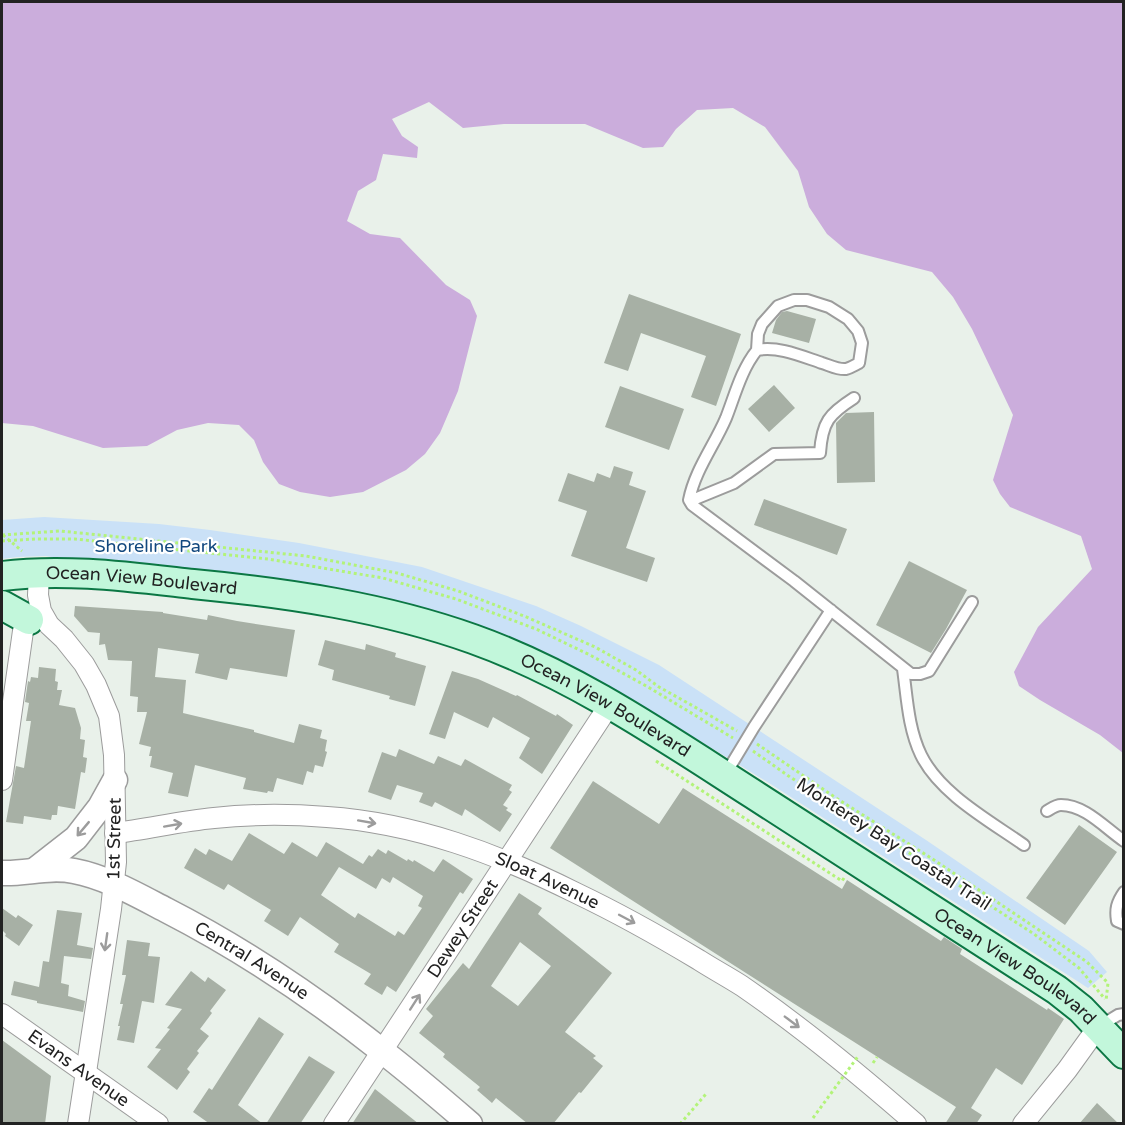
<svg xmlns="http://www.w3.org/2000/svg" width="1125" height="1125" viewBox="0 0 1125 1125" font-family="'Varela Round',sans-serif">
<rect width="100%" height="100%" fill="#e9f1ea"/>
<path fill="#cae1f7" d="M44,517l115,7 51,6 89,13 123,24 114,39 45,20 78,39 267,175 163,111 18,21 -19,16 -319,-205 -110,-67 -136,-70 -477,-90 -29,1 -15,2v-39z"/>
<path fill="#cbaddc" d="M2,2h1121v751l-23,-18 -60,-35 -21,-14 -5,-14 24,-45 54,-58 -11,-33 -71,-29 -10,-13 -7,-14 20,-65 -41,-86 -19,-32 -21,-25 -86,-22 -19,-16 -18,-27 -11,-36 -33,-44 -32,-19 -36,2 -21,19 -13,18 -20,1 -58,-24h-81l-41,4 -34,-26 -37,17 10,17 16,11 -1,11 -34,-4 -7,26 -18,11 -11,30 23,13 30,4 46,47 24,15 7,16 -19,75 -18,42 -15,21 -19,16 -43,22 -33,5 -30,-5 -21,-8 -16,-22 -9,-22 -15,-15 -31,-2 -31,7 -30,16 -44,2 -70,-22 -31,-3z"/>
<path fill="#a7b0a5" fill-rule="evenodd" d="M629,294l112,40 -25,72 -25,-9 15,-41 -65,-23 -13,38 -24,-8z
M787,311l29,8 -7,24 -37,-10 4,-13 6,-8z
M774,385l21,23 -26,24 -21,-23z
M620,386l64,23 -15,41 -64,-23z
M874,412l1,70 -38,1 -1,-60 10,-10z
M614,466l19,6 -4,13 17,6 -20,57 29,10 -8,24 -76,-26 16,-45 -29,-10 10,-28 26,9 3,-9 13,5z
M764,499l83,30 -10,26 -83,-30z
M909,561l58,29 -21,39 -15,24 -55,-28z
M75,606l88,6v1l44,7 1,-5 29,6 58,9 -8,47 -57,-9 -3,12 -32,-7 4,-19 -41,-6 -3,29 31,3 -3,33 71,17v2l40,11 5,-19 23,6 -2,8 7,2 -2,11 2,1 -4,15 -8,-2 -2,8 -6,-2 -4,14 -26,-7 -4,14 -5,-1 -1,2 -24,-4 3,-11 -51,-13 -7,32 -20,-4 5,-20 -23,-6 2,-11h-3l2,-9 -12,-3 8,-32h-10l1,-15 -8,-1 2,-35 -24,-1 -3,-16 -6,1 1,-12 -12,-1 -14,-16z
M325,640l40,10 1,-6 30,9 -1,4 31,9 -11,40 -26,-7 1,-3 -58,-16 2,-10 -16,-5z
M39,667l17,2 -1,12 3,1 -1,8h5l-3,15 16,3 6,20 -1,11 5,1 -2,17 4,1 -2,15 -4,-1 -6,37 -17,-3 -1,9h-5l-1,5 -27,-4 -1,8 -17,-2 10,-56 8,2 7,-47h-5l3,-18 -4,-1 3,-21 2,1 1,-5 7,1z
M452,671l26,8 38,17 1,-1 39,21 1,-2 16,11 -31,49 -23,-16 11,-20 -37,-21 -5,11 -34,-16 -9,27 -16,-5z
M399,749l35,15 4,-8 23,10 4,-7 47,26 -3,5 3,2 -9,13 5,3 -2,2 6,4 -12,18 -35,-23 -3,7 -27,-14 -3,5 -13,-5 4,-9 -26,-8 -6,15 -23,-8 14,-40 14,5z
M593,781l66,43 24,-36 159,101 5,-9 94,61 3,-4 18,12 -2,5 87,56 1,-2 16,11 -42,66 -26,-17 -25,40 11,7 -6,9h-31l11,-17 -406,-259z
M1079,825l38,27 -52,73 -39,-27z
M249,833l35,21 8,-12 25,15 9,-15 37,22 6,-9 3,2 6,-8 8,5 2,-4 19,11 1,-2 5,3 1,-2 20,12 9,-13 30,20 -10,15 -3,-2 -64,100 -9,-6 -5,9 -18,-11 7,-10 -37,-22 5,-8 -39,-27 -12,19 -24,-15 7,-11 -43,-26 -4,6 -40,-22 11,-20 11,7 3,-6 23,12zM339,867l37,22 6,-11 8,5 3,-6 30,19 -5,10 4,2 -18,27 -6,-4 -3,5 -37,-23 -3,5 -34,-23z
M519,893l23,15 -4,6 74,59 -47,59 31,24 -3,2 10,8 -22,27 -2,-1 -26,32h-25l-32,-26 -4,5 -15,-13 3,-3 -37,-30 2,-3 -26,-21 14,-17 -7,-7 37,-46 6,6zM520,942l31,24 -33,40 -27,-20z
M2,908l14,10 2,-3 15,10 -14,21 -14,-10 1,-2 -4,-4z
M57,910l25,3 -5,32 16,3 -2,11 -27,-3 -3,27 8,2 -1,11 17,5 -2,11 -46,-9v-2l-26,-6 3,-14 25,6 4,-26 6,1z
M127,940l23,3 -2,13 12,1 -6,46 -12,-2 -8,42 -17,-3 3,-14h-2l5,-22h-3l6,-29h-4z
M191,971l14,11 3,-5 18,13 -16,21 2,2 -12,16 9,7 -12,15 2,2 -12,16 3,3 -13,18 -30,-23 14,-18 -6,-1 15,-19 -3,-1 15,-19 -17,-4z
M259,1017l25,17 -46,71 25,19h-53l-17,-12 16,-24 3,2z
M2,1040l49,36 -6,48h-43z
M309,1056l26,16 -35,52h-34z
M375,1089l44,35h-67z
M1097,1103l22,21h-40z"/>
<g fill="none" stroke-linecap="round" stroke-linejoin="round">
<g stroke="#9c9c9c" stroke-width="14">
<path id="service" d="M757,350l1,-16 4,-10 16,-18 16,-6h13l22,7 19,12 10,12 4,12 -3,20c-4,2 -9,5 -13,6 -8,1 -17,-4 -24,-6 -21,-7 -43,-17 -65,-13 -16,20 -22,45 -31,68 -12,28 -31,52 -37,82l3,5 102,76 117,93h9l9,-3 43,-69
M690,501l44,-18 40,-29 46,-1c2,-31 9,-39 34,-55
M903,669c4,28 5,59 18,86 19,39 69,66 103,90
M725,775l29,-48 77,-117
M1047,811c5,-3 9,-6 14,-6 24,0 44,23 63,36
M1124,892c-7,10 -9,17 -7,29l7,3
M1100,1026l18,-11 6,-1"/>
</g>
<g stroke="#9c9c9c" stroke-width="22">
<g id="minor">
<path d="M39,573l-1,22 3,16 8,14 15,14 20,25 12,21 13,31 5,39 2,107 -5,47 -33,215"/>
<path d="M2,780l21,-149 6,-11 10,-7"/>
<path id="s1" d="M115,833c33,-4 66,-12 99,-15 37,-4 75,-4 113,-1 88,6 171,37 249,76 42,20 83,43 123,67 14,9 29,17 43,26 61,42 118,89 174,138"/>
<path id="s2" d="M2,1014l156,110"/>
<path id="s3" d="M334,1124l276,-420"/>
<path d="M1023,1124l44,-54 31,-43"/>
</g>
</g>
<g stroke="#9c9c9c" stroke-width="27">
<g id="tertiary">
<path d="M35,870l41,-32 24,-31 15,-27"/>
<path id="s4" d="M2,873c24,1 47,-7 72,-2 32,6 63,24 92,39 76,39 149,88 216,141 30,23 59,48 88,73"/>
</g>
</g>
<g stroke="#0b7744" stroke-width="32">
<g id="secondary">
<path id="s5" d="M2,576c63,-8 128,1 191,8 95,9 190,23 280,55 101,36 191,98 280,155 101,65 203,131 304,196l24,19 43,45"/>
<path d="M2,605l27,15"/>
</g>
</g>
<path stroke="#b3f379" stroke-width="3" stroke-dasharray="3 3" stroke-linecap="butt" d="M2,535l58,-4 246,25 91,17 61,18 66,25 71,31 41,23 23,17 27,15 51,29
M3,535l19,16
M2,541l33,-2h40l193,20 115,19 73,21 80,30 54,26 58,32 85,51
M757,744l79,54 95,60 156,104 21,21 -2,18
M753,751l37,26 87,55 157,102 45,34 26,31
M656,761l186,120 2,-3
M873,1063l4,-6
M680,1124l26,-30"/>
<use href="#service" stroke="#fff" stroke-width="10"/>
<use href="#minor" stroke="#fff" stroke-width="20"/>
<use href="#tertiary" stroke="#fff" stroke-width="24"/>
<use href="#secondary" stroke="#c2f7db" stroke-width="28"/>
<path stroke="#b3f379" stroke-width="3" stroke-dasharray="3 3" stroke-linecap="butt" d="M813,1118l46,-63"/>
</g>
<defs><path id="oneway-shaft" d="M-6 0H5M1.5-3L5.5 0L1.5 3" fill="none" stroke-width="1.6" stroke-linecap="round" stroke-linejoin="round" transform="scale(1.5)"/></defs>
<g stroke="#9c9c9c">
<use href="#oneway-shaft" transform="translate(367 822) rotate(10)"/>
<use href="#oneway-shaft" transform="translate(173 825) rotate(-10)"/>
<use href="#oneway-shaft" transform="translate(83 829) rotate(130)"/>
<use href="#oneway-shaft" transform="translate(627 919) rotate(28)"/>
<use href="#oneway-shaft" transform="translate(106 942) rotate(98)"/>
<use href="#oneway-shaft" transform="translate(415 1002) rotate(-57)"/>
<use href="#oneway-shaft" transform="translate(792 1022) rotate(37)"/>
</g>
<g text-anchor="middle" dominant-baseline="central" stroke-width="4.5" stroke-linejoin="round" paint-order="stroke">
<g font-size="18" fill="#12487e" stroke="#fff">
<text x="156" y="546">Shoreline Park</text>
</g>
<g font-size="18" fill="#222" stroke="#fff">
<text stroke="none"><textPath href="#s5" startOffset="140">Ocean View Boulevard</textPath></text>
<text stroke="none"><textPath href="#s5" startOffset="626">Ocean View Boulevard</textPath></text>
<text transform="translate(114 839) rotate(-89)">1st Street</text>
<text transform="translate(894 844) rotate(33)">Monterey Bay Coastal Trail</text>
<text stroke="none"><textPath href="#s1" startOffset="444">Sloat Avenue</textPath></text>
<text stroke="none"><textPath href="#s3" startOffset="234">Dewey Street</textPath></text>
<text stroke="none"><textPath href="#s4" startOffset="272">Central Avenue</textPath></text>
<text stroke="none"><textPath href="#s5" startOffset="1112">Ocean View Boulevard</textPath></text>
<text stroke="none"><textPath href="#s2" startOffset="94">Evans Avenue</textPath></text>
</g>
</g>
<rect width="1125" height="1125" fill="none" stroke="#222222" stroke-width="6"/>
</svg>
